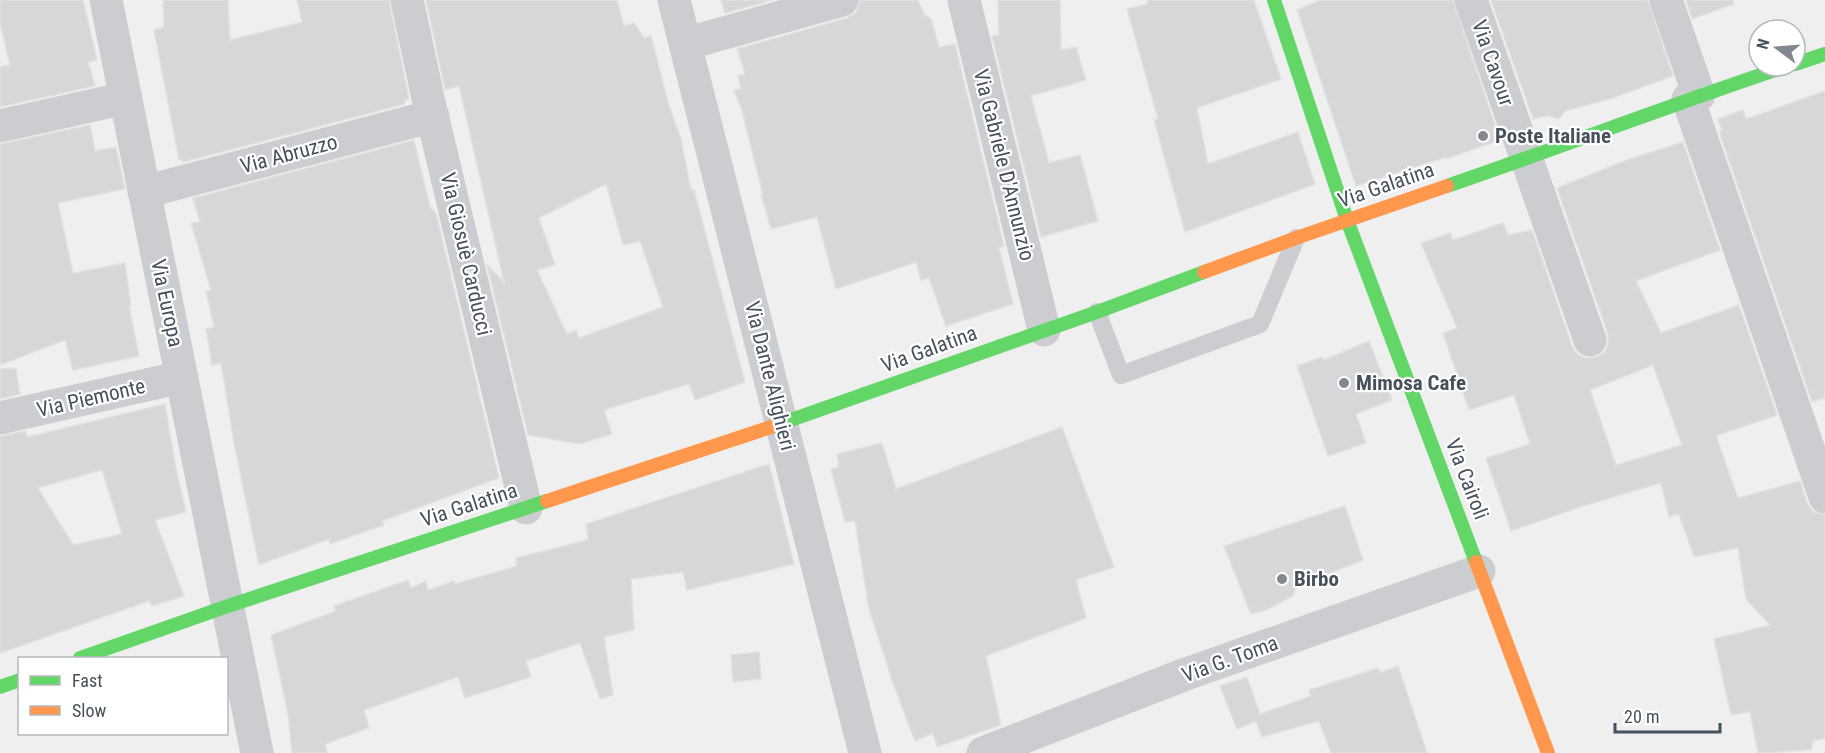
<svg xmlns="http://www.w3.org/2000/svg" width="1825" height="753" viewBox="0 0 1825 753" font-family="'Roboto Condensed',sans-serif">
<rect width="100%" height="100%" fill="#f0efef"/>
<path fill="#d7d7d9" stroke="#e1e1e2" stroke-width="1.5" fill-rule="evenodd" d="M0,0h83l14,60 -9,2 7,24 -95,21v-40l10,-2 -10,-42z
M163,0h65l2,40 72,-18 -5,-22h92l20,99 -4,1v4l-222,58 -1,-3 -3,1 -25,-130 10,-3z
M426,0h191l7,26 10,-3 10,15 7,-2 17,66 13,37 10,51h3l51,192 -50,18 -6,-16 -85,26 8,24 -32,10 -52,-9 -41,-170 17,17 -45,-196 -14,4zM606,184l17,61 17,-4 23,66 -84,31 -3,-8 -9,4 -30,-64 18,-5 -16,-47z
M721,0h52l-48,13z
M860,0h58l6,14 7,5 8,28 16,-3 49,202 -5,2 14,56 -67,22 -17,-48 -8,2 -5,-18 -80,27 -19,-72 -46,12 -10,-34h2l-21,-84 -8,-21 7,-1 -3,-13 7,-2 -8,-25 110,-31 9,-5z
M998,0h62l1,50 15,-3 10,33 -55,16 18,67 31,-8 18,66 -57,16 -49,-201 7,-1z
M1147,0h107l27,79 -84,29 11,56 90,-32 17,52 -130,48 -31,-112 4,-1 -31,-110 21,-5z
M1320,0h133l47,140 -54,19v-2l-90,29 -59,-176z
M1491,0h157l25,76 -63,23 -45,12 -6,8 -11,-3 -15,3z
M1686,0h47l1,4 -42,15z
M1825,91v307l-13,4 -93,-271 3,-1 -4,-11 25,-9 3,9z
M90,125l5,26 21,-4 9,42 -67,14 15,70 52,-10 6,43h-2l10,50 -66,14 -8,-30 -65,25v-221z
M414,140l16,67 6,6 63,265 -117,43 2,4 -54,19 -1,-5 -70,26 -25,-122 -13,-80 -9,2 -6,-36 8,-2 -8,-36 5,-1 -20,-67 9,-1 -7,-24z
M1683,142l37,108 -84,31 25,52 78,-28 38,110 -61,21 22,62 62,-17 7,22 5,8 13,4v223l-12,3 -2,9 -53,3 -8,-41 -19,3 -17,-76 56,-14 -24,-26 -8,-51 -44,9 -15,-43 -10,3 -8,-34 -81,24 -69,24 -25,-73 44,-14 -16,-49 -45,15 -26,-77 14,-5 -36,-85 29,-10 3,7 50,-17 5,12 24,-5 40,116 5,8 9,4 11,-1 8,-5 3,-8v-10l-51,-146 70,-28zM1653,365l29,80 -66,20 -26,-75z
M1369,341l23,59 -36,14 10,29 -38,13 -31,-90 25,-9 2,3z
M16,368l4,26 -20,5v-30z
M165,404l11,65 10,43 -31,8 29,76 -32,10 -3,-5 -149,52v-217l26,-5 1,6zM102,470l20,64 -49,11 -35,-57z
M1062,427l52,140 -38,13 10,38 -100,38 15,69 -64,22 -4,-14 -18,8 -21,-55 -25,-77 -14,-88 -10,1 -14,-53 8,-2 -2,-13 45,-11 14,46z
M769,464l25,100 -107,26 -4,-18 -52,7 3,51 -30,7 9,58 -13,4 -20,-56 -54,18 5,16 -66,21 -7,-21 -94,33 5,18 -44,16 2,9h-35l-4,-39 -17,-79 65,-24 -2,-5 74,-26 3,8 15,-7 2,9 26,-9 1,3 62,-18 -1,-8 72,-18 -2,-16z
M1345,506l18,54 -67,27 -3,9 -27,14 -15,4 -27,-68z
M759,652l2,27 -28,3 -2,-27z
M1398,666l29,87h-96l-12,-32 -57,16 -6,-16 -19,8 -17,-43 27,-9 13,37 51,-18 -2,-6 69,-22 3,4z"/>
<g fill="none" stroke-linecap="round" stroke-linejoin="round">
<path stroke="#cbcdd0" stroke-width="18" d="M1097,312l24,63 139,-51 36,-86"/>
<path stroke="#cbcdd0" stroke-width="33" d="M106,0l151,753
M407,0l21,98 98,410
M674,0l191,753
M964,0l80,330
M1471,0l119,340
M1666,0l33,95
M685,44l157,-44
M1688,99l137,398
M0,126l126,-28
M144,192l289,-76
M0,418l182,-41
M983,753l203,-79 293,-103"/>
<path stroke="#63d668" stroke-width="14" d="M1274,0l73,220 129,342
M1795,64l30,-10
M1447,186c114,-39 226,-82 340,-120
M771,427l326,-115 107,-40
M80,658l148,-52 319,-105
M0,687l20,-7"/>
<path stroke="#ff974d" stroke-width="14" d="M1204,272l92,-34 151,-52
M547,501l224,-74
M1476,562l72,191"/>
</g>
<g fill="#82888f" stroke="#fff" stroke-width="2">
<circle cx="1483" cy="136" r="6"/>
<circle cx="1344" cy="383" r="6"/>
<circle cx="1282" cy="579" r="6"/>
</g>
<g text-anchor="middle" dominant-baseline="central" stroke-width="4.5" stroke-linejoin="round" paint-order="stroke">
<g font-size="21" fill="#46515c" stroke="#fff">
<text transform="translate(1493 63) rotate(71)">Via Cavour</text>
<text transform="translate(289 154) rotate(-15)">Via Abruzzo</text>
<text transform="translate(1004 165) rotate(76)">Via Gabriele D'Annunzio</text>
<text transform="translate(1386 185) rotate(-19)">Via Galatina</text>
<text transform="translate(466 254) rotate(77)">Via Giosuè Carducci</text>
<text transform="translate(167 303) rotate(78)">Via Europa</text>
<text transform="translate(929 349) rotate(-20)">Via Galatina</text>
<text transform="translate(770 376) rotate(76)">Via Dante Alighieri</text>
<text transform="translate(91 398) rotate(-13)">Via Piemonte</text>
<text transform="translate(1467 479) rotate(69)">Via Cairoli</text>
<text transform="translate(469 505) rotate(-18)">Via Galatina</text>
<text transform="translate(1230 659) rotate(-20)">Via G. Toma</text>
</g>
<g font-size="21" font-weight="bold" fill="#46515c" stroke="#fff" text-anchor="start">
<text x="1495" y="136">Poste Italiane</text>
<text x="1356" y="383">Mimosa Cafe</text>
<text x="1294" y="579">Birbo</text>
</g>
</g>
<rect x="18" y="657" width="210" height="78" fill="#ffffff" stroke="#b5b9be" stroke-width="1.5"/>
<rect x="30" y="676" width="30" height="9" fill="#63d668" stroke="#b5b9be" stroke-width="1.5"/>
<text x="72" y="687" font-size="18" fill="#46515c">Fast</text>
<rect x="30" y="706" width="30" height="9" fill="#ff974d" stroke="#b5b9be" stroke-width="1.5"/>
<text x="72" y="717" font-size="18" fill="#46515c">Slow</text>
<g transform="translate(1777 48) rotate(286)"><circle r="28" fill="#ffffff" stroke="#b5b9be" stroke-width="1.5"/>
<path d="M0-4.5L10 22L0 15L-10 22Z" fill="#82888f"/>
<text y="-9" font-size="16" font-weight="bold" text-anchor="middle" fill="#46515c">N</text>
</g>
<path d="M1615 723v9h105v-9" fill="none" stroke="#46515c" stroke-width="3"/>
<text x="1624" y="723" font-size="18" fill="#46515c" stroke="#ffffff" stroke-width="4.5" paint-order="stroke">20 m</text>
</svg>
